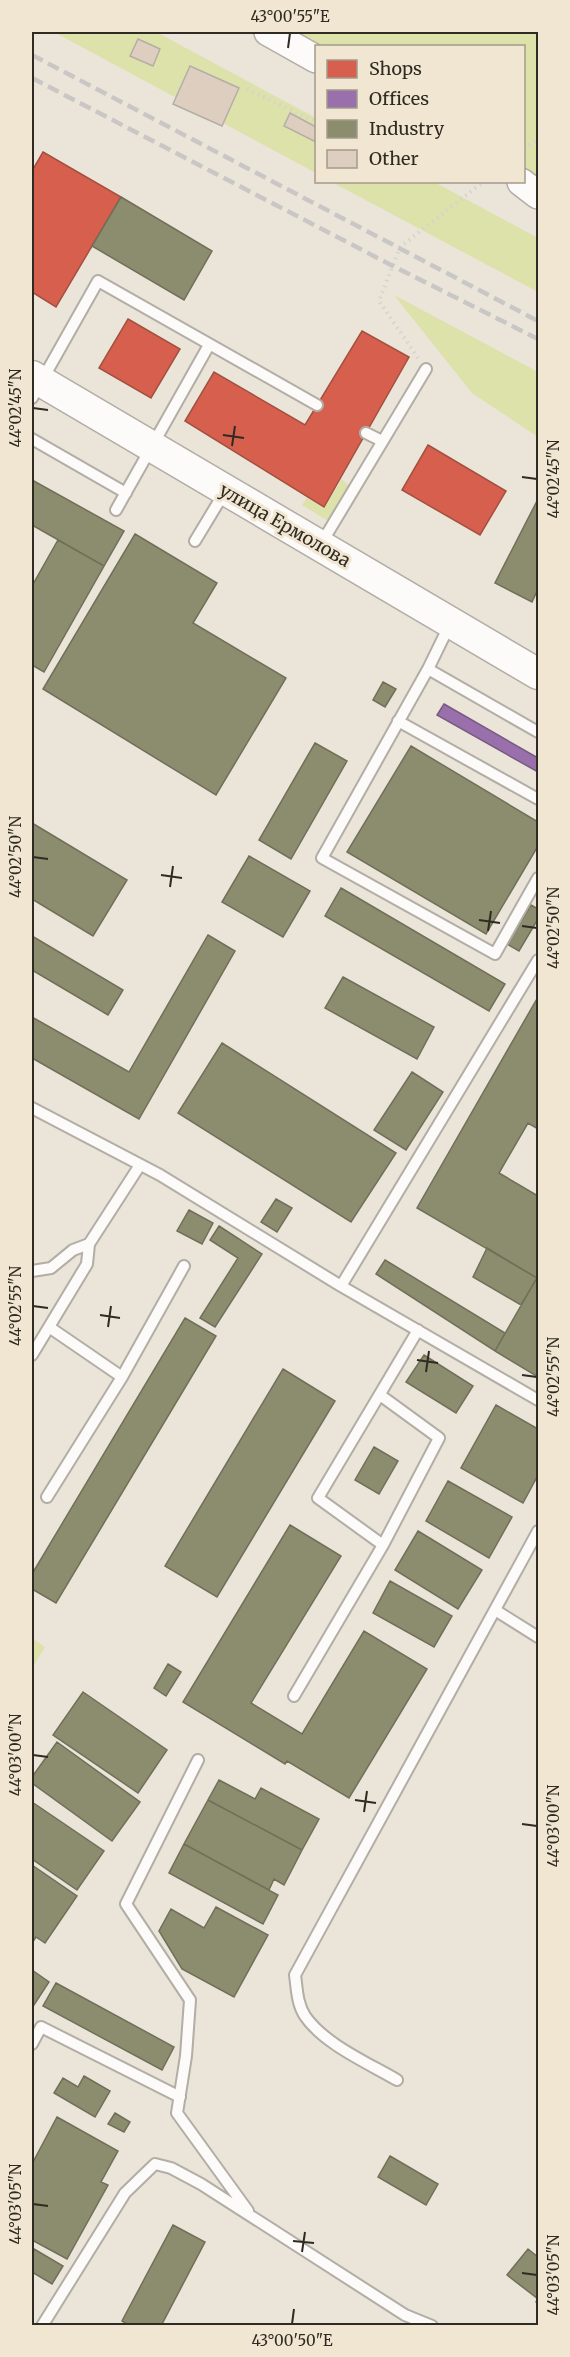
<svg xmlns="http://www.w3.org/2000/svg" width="570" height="2357" viewBox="0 0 570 2357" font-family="Merriweather,serif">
<rect width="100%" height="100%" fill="#eae4d9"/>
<path fill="#dde1aa" d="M54,32h102l160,86v55z
M298,32h240v145l-14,-9v-122h-202z
M332,182h102l104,56v54z
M394,295l144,77v65l-66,-44z
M342,479l8,8 -20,35 -28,-17 5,-7 17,10z
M32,1638l13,9 -13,21z"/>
<path fill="#d6604d" stroke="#a45040" stroke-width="1.5" d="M43,152l78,45 -65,110 -24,-15v-121z
M128,319l52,30 -29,49 -52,-30z
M362,331l47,26 -85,150 -139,-86 29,-49 91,53z
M428,445l78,46 -26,44 -78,-45z"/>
<path fill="#9970ab" stroke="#795b82" stroke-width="1.5" d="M444,704l94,54v14l-101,-57z"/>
<path fill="#8c8c6e" stroke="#706f58" stroke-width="1.5" d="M121,197l91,54 -28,49 -92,-54z
M32,480l92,51 -20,35 -72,-41z
M538,499v90l-6,13 -37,-19z
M135,534l82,49 -24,40 93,55 -70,117 -173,-106z
M58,540l46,26 -60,106 -12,-7v-79z
M383,682l13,7 -11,18 -12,-7z
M315,743l32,18 -56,98 -32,-19z
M411,746l127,76v24l-52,88 -139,-82z
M32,823l95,57 -34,56 -61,-37z
M249,856l61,35 -27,46 -61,-35z
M341,888l164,96 -16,27 -164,-95z
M531,905l7,4v10l-19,32 -12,-7z
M208,935l27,16 -96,168 -107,-61v-41l97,55z
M32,936l91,54 -15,25 -76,-45z
M343,977l91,50 -17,32 -92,-51z
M538,997v132l-10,-6 -29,50 39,23 -1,82 -120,-70z
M222,1043l174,110 -45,69 -173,-109z
M412,1072l31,20 -37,58 -32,-20z
M276,1199l16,9 -15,24 -16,-10z
M189,1210l24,13 -11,21 -25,-13z
M219,1226l43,28 -47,73 -15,-9 38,-60 -28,-18z
M487,1248l50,30 -16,27 -48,-28z
M385,1260l120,73 -10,18 -119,-77z
M538,1276v101l-43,-26z
M185,1318l31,18 -160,267 -24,-14v-15z
M424,1355l49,31 -17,27 -50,-31z
M283,1369l52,32 -118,196 -52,-31z
M496,1405l42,24v46l-15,28 -62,-35z
M374,1447l24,14 -19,33 -24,-14z
M448,1481l64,36 -23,41 -63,-37z
M290,1525l51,31 -90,147 51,31 62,-103 63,38 -78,129 -62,-37 -2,3 -102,-62z
M418,1531l64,39 -24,39 -63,-39z
M390,1581l62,35 -18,31 -61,-34z
M168,1664l13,8 -15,24 -12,-8z
M83,1692l84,58 -29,43 -85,-58z
M57,1742l83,60 -28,39 -80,-58v-6z
M219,1780l36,19 6,-11 58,31 -17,31 -94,-50z
M208,1800l94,50 -18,35 -10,-6 -5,11 -85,-46z
M32,1802l72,49 -27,39 -45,-31z
M184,1844l94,51 -15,29 -94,-51z
M32,1865l45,31 -32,47 -9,-6 -4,6z
M216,1907l52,28 -34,62 -52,-28 -23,-38 12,-22 33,19z
M32,1970l17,12 -17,26z
M56,1983l118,64 -12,23 -119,-64z
M84,2076l26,15 -15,26 -41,-24 9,-15 15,9z
M115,2113l15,9 -6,10 -16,-8z
M57,2117l61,34 -17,31 7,3 -41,74 -35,-19v-76z
M390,2156l48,28 -12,21 -48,-28z
M173,2225l32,17 -44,84h-31l-8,-5z
M34,2249l29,17 -11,18 -20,-12v-19z
M528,2249l10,8v47l-2,-2 2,-3 -31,-24z"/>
<path fill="#ddcec0" stroke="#b4aea6" stroke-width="1.5" d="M138,39l22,10 -7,17 -23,-10z
M190,66l49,22 -17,38 -49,-22z
M290,113l26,14v15l-32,-16z"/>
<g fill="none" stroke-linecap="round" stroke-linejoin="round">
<g stroke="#b2ada5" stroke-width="14">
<path id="service" d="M32,398l66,-117 219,124
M366,433l16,8
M32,439l94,54
M116,510l93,-165
M195,541l29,-48
M321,544l105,-175
M450,624l-22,45 -106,189 173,96 43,-76
M428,669l110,63
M398,721l140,78
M32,1108l128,67 181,111 197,-326
M32,1271l19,-3 22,-18 16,-6
M341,1286l197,114
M49,1327l73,50
M32,1355l55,-91 2,-20 51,-79
M47,1497l75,-120 62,-111
M383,1545l-65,-47 100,-168
M495,1610l43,27
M294,1696l89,-151 56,-107 -59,-43
M198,1760l-72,144 64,96 -4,56 -9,57 71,98
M32,2044l9,-17 139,70
M397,2080c-29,-17 -73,-36 -92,-64 -8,-12 -8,-27 -10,-41l243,-444
M42,2326l83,-133 30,-29 16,4 30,16 204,131 27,11"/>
</g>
<g stroke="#b2ada5" stroke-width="30">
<path id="tertiary" d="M268,32l48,27
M521,182l17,13"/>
</g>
<g stroke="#b2ada5" stroke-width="33">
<path id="secondary" d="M32,376l506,298"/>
</g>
<path stroke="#d5d3d0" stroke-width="4" stroke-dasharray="1.5 4.5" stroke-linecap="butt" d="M247,89l69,33
M524,149l14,-10
M418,358l-39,-57 21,-54 83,-65"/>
<use href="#service" stroke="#fcfbf9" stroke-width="10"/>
<use href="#tertiary" stroke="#fcfbf9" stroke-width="27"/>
<use href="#secondary" stroke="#fcfbf9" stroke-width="30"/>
<path stroke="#c9c7c5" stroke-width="4.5" stroke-dasharray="12 6" stroke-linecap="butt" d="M32,55l506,266
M32,78l359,187 147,74"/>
</g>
<path fill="none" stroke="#2f2b23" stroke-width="2" d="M288,48l2,-15M33,408l15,2M223,435l21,3M232,446l3,-20M522,477l15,2M33,857l15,2M161,875l21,3M170,887l3,-21M479,920l21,3M522,926l15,2M488,931l3,-20M33,1306l15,2M100,1315l20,3M108,1327l3,-21M417,1360l21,3M426,1372l3,-21M522,1375l15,2M33,1755l15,2M355,1800l21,3M364,1812l3,-21M522,1824l15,2M33,2204l15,2M293,2241l21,2M302,2252l3,-20M522,2273l15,2M292,2324l2,-15"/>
<g text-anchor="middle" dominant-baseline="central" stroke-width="6" stroke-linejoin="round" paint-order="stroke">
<g font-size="18" fill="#2f2b23" stroke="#f1e6d2">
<text transform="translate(285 525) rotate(30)">улица Ермолова</text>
</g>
</g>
<rect width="570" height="2357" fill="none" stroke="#f1e6d2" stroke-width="66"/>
<rect x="315" y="45" width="210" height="138" fill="#f1e6d2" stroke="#a39b8c" stroke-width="1.5"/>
<rect x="327" y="60" width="30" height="18" fill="#d6604d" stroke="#a39b8c" stroke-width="1.5"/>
<text x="369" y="75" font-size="18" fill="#2f2b23">Shops</text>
<rect x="327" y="90" width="30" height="18" fill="#9970ab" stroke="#a39b8c" stroke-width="1.5"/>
<text x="369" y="105" font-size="18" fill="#2f2b23">Offices</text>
<rect x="327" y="120" width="30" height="18" fill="#8c8c6e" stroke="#a39b8c" stroke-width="1.5"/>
<text x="369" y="135" font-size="18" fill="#2f2b23">Industry</text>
<rect x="327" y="150" width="30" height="18" fill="#ddcec0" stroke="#a39b8c" stroke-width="1.5"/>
<text x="369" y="165" font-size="18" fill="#2f2b23">Other</text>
<rect x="33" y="33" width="504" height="2291" fill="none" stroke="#2f2b23" stroke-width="2"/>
<g font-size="15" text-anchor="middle" fill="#2f2b23">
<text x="290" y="22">43°00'55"E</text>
<text transform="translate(16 408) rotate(-90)" y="5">44°02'45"N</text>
<text transform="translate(554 479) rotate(-90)" y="5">44°02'45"N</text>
<text transform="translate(16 857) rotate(-90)" y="5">44°02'50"N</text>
<text transform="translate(554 928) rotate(-90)" y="5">44°02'50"N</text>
<text transform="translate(16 1306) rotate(-90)" y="5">44°02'55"N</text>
<text transform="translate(554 1377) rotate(-90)" y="5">44°02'55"N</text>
<text transform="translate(16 1755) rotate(-90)" y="5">44°03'00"N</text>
<text transform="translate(554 1826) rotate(-90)" y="5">44°03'00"N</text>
<text transform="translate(16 2204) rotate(-90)" y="5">44°03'05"N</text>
<text transform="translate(554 2275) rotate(-90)" y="5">44°03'05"N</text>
<text x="292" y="2346">43°00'50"E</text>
</g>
</svg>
